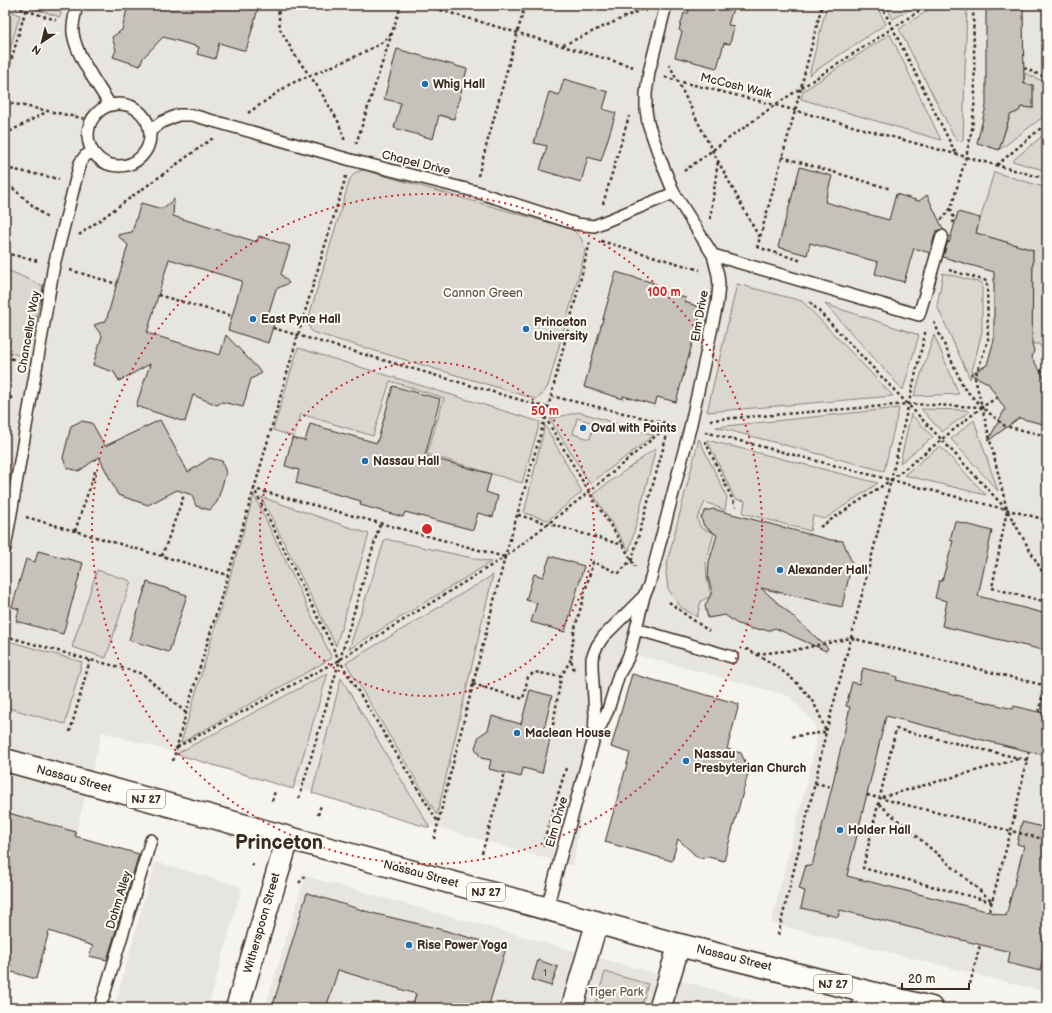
<svg xmlns="http://www.w3.org/2000/svg" width="1052" height="1013" viewBox="0 0 1052 1013" font-family="'Balsamiq Sans',sans-serif">
<rect width="100%" height="100%" fill="#f5f4ee"/>
<filter id="ink" filterUnits="userSpaceOnUse"><feTurbulence type="fractalNoise" baseFrequency=".025" numOctaves="2"/><feDisplacementMap in="SourceGraphic" scale="8" xChannelSelector="R" yChannelSelector="G"/><feConvolveMatrix kernelMatrix="1 2 1 2 8 2 1 2 1" color-interpolation-filters="sRGB"/></filter>
<g filter="url(#ink)">
<path fill="#e7e5df" d="M5,5h1042v987l-276,-69 45,-178 -1,-21 -26,-28 -159,-43 -37,89 -20,124 -471,-134 -26,100 -40,147 -31,-9z
M155,862l87,25 -34,121h-94z
M305,876l475,132h-515z"/>
<path fill="#dad6d0" stroke="#8a8077" fill-rule="evenodd" d="M30,5h31l1,4 -2,8 -30,-10z
M827,5h49l10,19 -77,51z
M886,5h31l-24,14z
M936,5h31l-4,136 -7,-1 -57,-111z
M5,9l15,6 -15,51z
M890,34l51,106 -140,-41 2,-8z
M1025,73l22,10v31l-48,36 12,-37h4l4,-2 2,-4 12,1v-23l-9,-1z
M1047,132v39l-35,-10z
M364,170l207,59c10,7 13,12 14,24l-37,133 -6,9 -6,4 -224,-67 -5,-9 43,-144 6,-7z
M994,172l53,16v160l-4,2 -4,-6h-7l1,-94 -57,-17z
M5,271h5l33,15 -16,72 -22,-7z
M943,273l39,10v49l-12,47 -33,-73z
M737,284l65,17 91,95 -186,16z
M825,304l94,31 -16,55z
M934,335l25,59 -45,2z
M298,348l242,74 -18,61 -95,-29 17,-56 -54,-17 -17,55 -72,-22 -7,23 -21,-7z
M899,408l-15,63 -168,-44z
M921,409l45,1 3,2 -27,20z
M579,412l75,23 -64,49 -40,-65zM577,418l17,5 -4,16 -17,-5z
M911,414l22,23 -33,26z
M974,420l24,71 -47,-52z
M545,425l37,67 -34,28 -24,-7z
M699,439l28,58 -2,13 -20,-8 -8,17 4,9 13,5 -8,29 1,16 4,18 -10,5 -4,16 -16,-10 -13,-18 -2,-17 2,-13z
M707,440l171,43 -53,36 -12,-3 -3,15 -67,-18 2,-12 -10,-2z
M940,446l46,49 -82,-20z
M656,448l-27,103 -36,-57z
M254,495l78,163 -151,85z
M261,497l108,37 -33,112z
M385,539l106,23 -142,87z
M97,570l34,11 -25,77 -34,-11z
M493,575l-56,240 -91,-152z
M8,641l74,21 -17,62 -60,-17v-54z
M328,673l-35,116 -117,-35z
M341,678l89,150 -118,-35z
M605,972l43,12 -7,24h-47z"/>
<path fill="#c7c1bb" stroke="#3b2a1e" d="M128,5h131l-13,46 -27,-8 -4,16 -18,-5 2,-7 -36,-10 -20,21 -3,8 -27,-9 3,-7 -4,-13 10,-7z
M691,5h43l-6,20 6,1 -4,18 -6,-1 -7,25 -42,-11 7,-25 -3,-2 5,-17h4z
M986,5h37l1,79 9,1v23l-12,-1 -2,4 -9,4 -11,35 -22,-7 9,-37z
M397,49l70,20 -13,50 -15,-4 -6,24 -39,-11 7,-25 -17,-4z
M564,79l44,13 -5,17 13,4 -15,48 -13,-4 -7,25 -41,-12 7,-24 -13,-3 15,-51 10,3z
M800,167l32,9 -7,26 64,18 7,-26 23,7 8,-6 16,34 -6,2 -2,3 -5,19 -16,-5 -10,34 -29,-8 3,-12 -68,-19 -3,12 -29,-8z
M174,199l-1,17 84,26 2,-6 31,10 -9,28 8,9 -13,6 -8,26 8,2 -8,26 -40,-13 14,-49 -73,-22 -22,74 73,22 6,-20 36,38 -11,6 -8,28 -21,-5 -5,3 -24,-10 -8,27 -49,-16 14,-42 -31,17 -5,-9 -21,-7 9,-29 -8,-11 12,-4 22,-76 -11,-10 15,-3 9,-29 21,6z
M958,212l22,6 -4,15 57,17 -1,94 2,6 -2,8 15,24v43l-28,-7 -31,23 17,-32 -17,-26 -18,-9 17,-9 7,-25v-68l-51,-15 5,-16 1,2z
M616,272l38,11 -1,6 33,9 -1,4 17,6 -26,94 -19,-5 -2,8 -32,-9v3l-39,-12z
M393,386l47,13 -15,57 66,18 -5,18 12,4 -5,21 -15,-4 -5,17 -68,-18 -2,5 -43,-12 1,-4 -65,-18 3,-13 -14,-4 7,-28 13,3 5,-17 67,19z
M160,420l28,52 22,-14 12,3 4,12 -9,29 -7,8 -14,-4 -4,-11 -15,-5 -29,15 -30,-10 -19,-38 -20,14 -12,-3 -4,-10 8,-32 10,-5 11,2 13,23z
M713,509l118,31 12,1 9,22 -10,44 -81,-19 67,60 -2,3 -51,-23 -5,2 -18,-1 -16,-6 -11,-8 -17,3 -3,-12 7,-14 -4,-14 1,-16 8,-27 -13,-9 -3,-8 4,-7z
M955,521l37,10 -14,65 69,18v37l-105,-25 5,-25 -12,-3 4,-17h3l11,-40 -3,-1z
M38,551l45,12 -20,71 -47,-13 3,-12 -7,-2 14,-48 9,3z
M550,556l34,10 -19,66 -34,-10 6,-19 -11,-3 8,-26 9,3z
M147,582l40,13 -18,57 -40,-12z
M863,668l35,9 -2,3 117,29 1,-3 33,8v42l-161,-40 -39,160 159,40 18,-70 -7,-2 5,-22 25,6v125l-3,-1 -4,19 -32,-8 2,-11 -170,-42 -2,7 -37,-9 4,-17 -6,-2 7,-24 6,1 20,-79 18,-80 -4,-1 6,-24 7,2z
M632,674l107,30 -12,45 14,4 8,17 -25,91 -16,-4 -7,1 -5,-2 -18,-17 -6,22 -67,-19 25,-89 -19,-6z
M530,690l22,6 -8,33 8,2 -10,42 -19,-5 -2,9 -32,-8 2,-9 -10,-2 -6,-10 4,-12 9,-6 4,-14 29,8z
M5,812l71,20 -1,4 64,18 -32,106 -18,-4 4,-10 -44,-15 -13,48 -31,-9z
M307,893l65,20 64,15 70,20 -18,60h-76l4,-14 -78,-24 -12,38h-54z
M538,960l20,7 -7,19 -19,-6z"/>
<g fill="none" stroke-linecap="round" stroke-linejoin="round">
<g stroke="#3b2a1e" stroke-width="14">
<path id="service" d="M77,5c-2,9 -5,19 -4,28 3,23 25,52 37,72
M88 135a31 31 0 1 1 62 0a31 31 0 1 1-62 0Z
M150,131l12,-9 16,-7h14l159,45 123,31 102,33 18,2 80,-33
M713,255l206,60 23,-79
M5,548l49,-283 26,-102 5,-7 7,-4
M636,629l96,28
M594,736l1,-21 -3,-47v-10l5,-12 6,-9 40,-40
M547,908l14,-53 32,-113 15,-32 11,-36 6,-10 5,-11 14,-57 5,-11 41,-157 27,-124 2,-19 -1,-10 -5,-20 -39,-62 -13,-32 -13,-38 -2,-13v-16l3,-22 17,-67
M100,1008l51,-168
M857,1008l5,-17"/>
</g>
<g stroke="#3b2a1e" stroke-width="24">
<path id="minor" d="M572,1008l25,-86
M660,1008l19,-63"/>
</g>
<g stroke="#3b2a1e" stroke-width="25">
<path id="tertiary" d="M237,1008l51,-170"/>
</g>
<g stroke="#3b2a1e" stroke-width="25">
<path id="primary" d="M5,760l674,185 252,63"/>
</g>
<path stroke="#3b2a1e" stroke-width="2.5" stroke-dasharray="3 3" stroke-linecap="butt" d="M9,5l47,15
M278,5l2,24 16,28 22,30 20,34 7,20
M423,5l211,62
M644,5l2,7
M881,5l75,149
M563,45l82,-37
M669,64l43,86 47,87
M1024,68l23,10
M665,77l13,4 97,24 272,74
M5,82l22,-77
M5,102l86,18
M248,113l42,-29 64,-27 26,-13 11,-10
M5,135l4,-3 39,-21
M356,144l45,-139
M782,157l109,32
M997,165l50,-42
M5,168l54,11
M684,171l91,-66 153,-100
M346,176l-48,159 -44,154 85,171 99,162
M478,176l47,-171
M5,179l2,4 41,36
M603,204l26,-88
M951,209l3,10 -1,4
M710,219l8,-58
M941,220l10,-12 15,-51 6,-28 3,-32 -2,-92
M79,235l134,-97
M601,241l99,29
M757,247l45,14
M757,248l38,-137 27,-106
M5,253l33,8
M70,270l47,14
M949,270l38,11 1,59 -13,38 32,132 -15,78 55,14
M158,295l74,21
M810,302l132,138 65,70 40,70
M934,322l30,66 18,19 23,19 42,10
M273,328l275,80
M5,357l15,4
M1040,372l7,-5
M5,386l8,15
M551,396l119,28
M545,417l44,75 34,53 12,22
M710,420l198,-16 74,3 16,-10
M705,432l186,48 91,-73
M705,441l31,66
M518,515l105,30
M26,517l202,58
M820,527l71,-47 35,-151
M75,531l21,-62
M162,556l22,-61
M669,602l17,13 23,16
M5,636l85,24 26,6 27,8 43,39
M746,649c18,8 48,28 60,44 10,11 15,25 20,39l-36,5
M757,654l38,-4 56,-12 196,48
M473,684l50,15 5,-22 7,-5 26,5
M1039,712l8,-41
M552,731l9,-54 10,-18
M70,732l20,-72
M177,747l162,-87 166,-103 43,-149 42,-166
M1027,760l2,-9
M173,761l13,-48 68,-224 251,68
M815,783l17,4
M867,795l144,36 -22,81
M882,797l136,-38
M299,798l81,-274
M272,801l3,-10
M879,804l113,97
M318,815l3,-10
M434,839l71,-282 84,-65 81,-68 -38,135 -13,14 -26,-11 -19,70 -3,27 3,12
M544,846l1,-9 21,-69
M482,853l23,-80
M252,866l3,-5
M299,883l6,-7 -2,-2
M992,902l-129,-34 33,-139 131,31 -16,71 36,9
M778,935l37,-152 11,-51 25,-94 40,-158 156,40
M970,984l10,-39"/>
<use href="#service" stroke="#fdfcf7" stroke-width="11"/>
<use href="#minor" stroke="#fdfcf7" stroke-width="21"/>
<use href="#tertiary" stroke="#fdfcf7" stroke-width="22"/>
<use href="#primary" stroke="#fdfcf7" stroke-width="22"/>
</g>
</g>
<g fill="none" stroke="#d62828" stroke-width="2" stroke-dasharray="2 4">
<circle cx="427" cy="529" r="167"/>
<circle cx="427" cy="529" r="335"/>
</g>
<g fill="#1f6fb2" stroke="#fdfcf7" stroke-width="1.5">
<circle cx="425" cy="84" r="4"/>
<circle cx="253" cy="319" r="4"/>
<circle cx="526" cy="329" r="4"/>
<circle cx="583" cy="428" r="4"/>
<circle cx="365" cy="461" r="4"/>
<circle cx="780" cy="570" r="4"/>
<circle cx="517" cy="733" r="4"/>
<circle cx="686" cy="761" r="4"/>
<circle cx="840" cy="830" r="4"/>
<circle cx="409" cy="945" r="4"/>
</g>
<g text-anchor="middle" dominant-baseline="central" stroke-width="4" stroke-linejoin="round" paint-order="stroke">
<g font-size="10" fill="#5e5045">
<text x="545" y="973">1</text>
</g>
<g fill="#fdfcf7" stroke="#75695f" stroke-width="1">
<rect x="127" y="790" width="38" height="18" rx="3"/>
<rect x="467" y="883" width="38" height="18" rx="3"/>
<rect x="814" y="975" width="38" height="18" rx="3"/>
</g>
<g font-size="11" font-weight="bold" fill="#3b2a1e">
<text x="146" y="799">NJ 27</text>
<text x="486" y="892">NJ 27</text>
<text x="833" y="984">NJ 27</text>
</g>
<g font-size="12" font-weight="bold" fill="#3b2a1e" stroke="#fdfcf7" text-anchor="start">
<text x="433" y="84">Whig Hall</text>
<text x="261" y="319">East Pyne Hall</text>
<text x="534" y="322">Princeton<tspan x="534" dy="14">University</tspan></text>
<text x="591" y="428">Oval with Points</text>
<text x="373" y="461">Nassau Hall</text>
<text x="788" y="570">Alexander Hall</text>
<text x="525" y="733">Maclean House</text>
<text x="694" y="754">Nassau<tspan x="694" dy="14">Presbyterian Church</tspan></text>
<text x="848" y="830">Holder Hall</text>
<text x="417" y="945">Rise Power Yoga</text>
</g>
<g font-size="12" fill="#3b2a1e" stroke="#fdfcf7">
<text transform="translate(736 86) rotate(14)">McCosh Walk</text>
<text transform="translate(416 163) rotate(14)">Chapel Drive</text>
<text transform="translate(700 316) rotate(-80)">Elm Drive</text>
<text transform="translate(29 332) rotate(-80)">Chancellor Way</text>
<text transform="translate(74 779) rotate(15)">Nassau Street</text>
<text transform="translate(557 822) rotate(-74)">Elm Drive</text>
<text transform="translate(421 874) rotate(15)">Nassau Street</text>
<text transform="translate(119 900) rotate(-73)">Dohm Alley</text>
<text transform="translate(262 923) rotate(-74)">Witherspoon Street</text>
<text transform="translate(734 958) rotate(14)">Nassau Street</text>
</g>
<g font-size="12" fill="#63554a" stroke="#fdfcf7">
<text x="483" y="293">Cannon Green</text>
<text x="616" y="992">Tiger Park</text>
</g>
<g font-size="20" font-weight="bold" fill="#3b2a1e" stroke="#fdfcf7">
<text x="279" y="843">Princeton</text>
</g>
</g>
<circle cx="427" cy="529" r="6" fill="#d62828" stroke="#fdfcf7" stroke-width="2"/>
<g font-size="12" text-anchor="middle" font-weight="bold" fill="#d62828" stroke="#fdfcf7" stroke-width="4" stroke-linejoin="round" paint-order="stroke">
<text x="664" y="296">100 m</text>
<text x="545" y="415">50 m</text>
</g>
<rect width="1052" height="1013" fill="none" stroke="#fdfcf7" stroke-width="20"/>
<rect x="10" y="10" width="1032" height="993" fill="none" stroke="#3b2a1e" stroke-width="1.5" filter="url(#ink)"/>
<g transform="translate(42 42) rotate(215)" stroke="#fdfcf7" stroke-width="3" paint-order="stroke">
<path d="M0-3L7 15L0 10L-7 15Z" fill="#3b2a1e"/>
<text y="-6" font-size="11" font-weight="bold" text-anchor="middle" fill="#3b2a1e">N</text>
</g>
<path d="M902 983v6h67v-6" fill="none" stroke="#3b2a1e" stroke-width="2"/>
<text x="908" y="983" font-size="12" fill="#3b2a1e" stroke="#fdfcf7" stroke-width="3" paint-order="stroke">20 m</text>
</svg>
